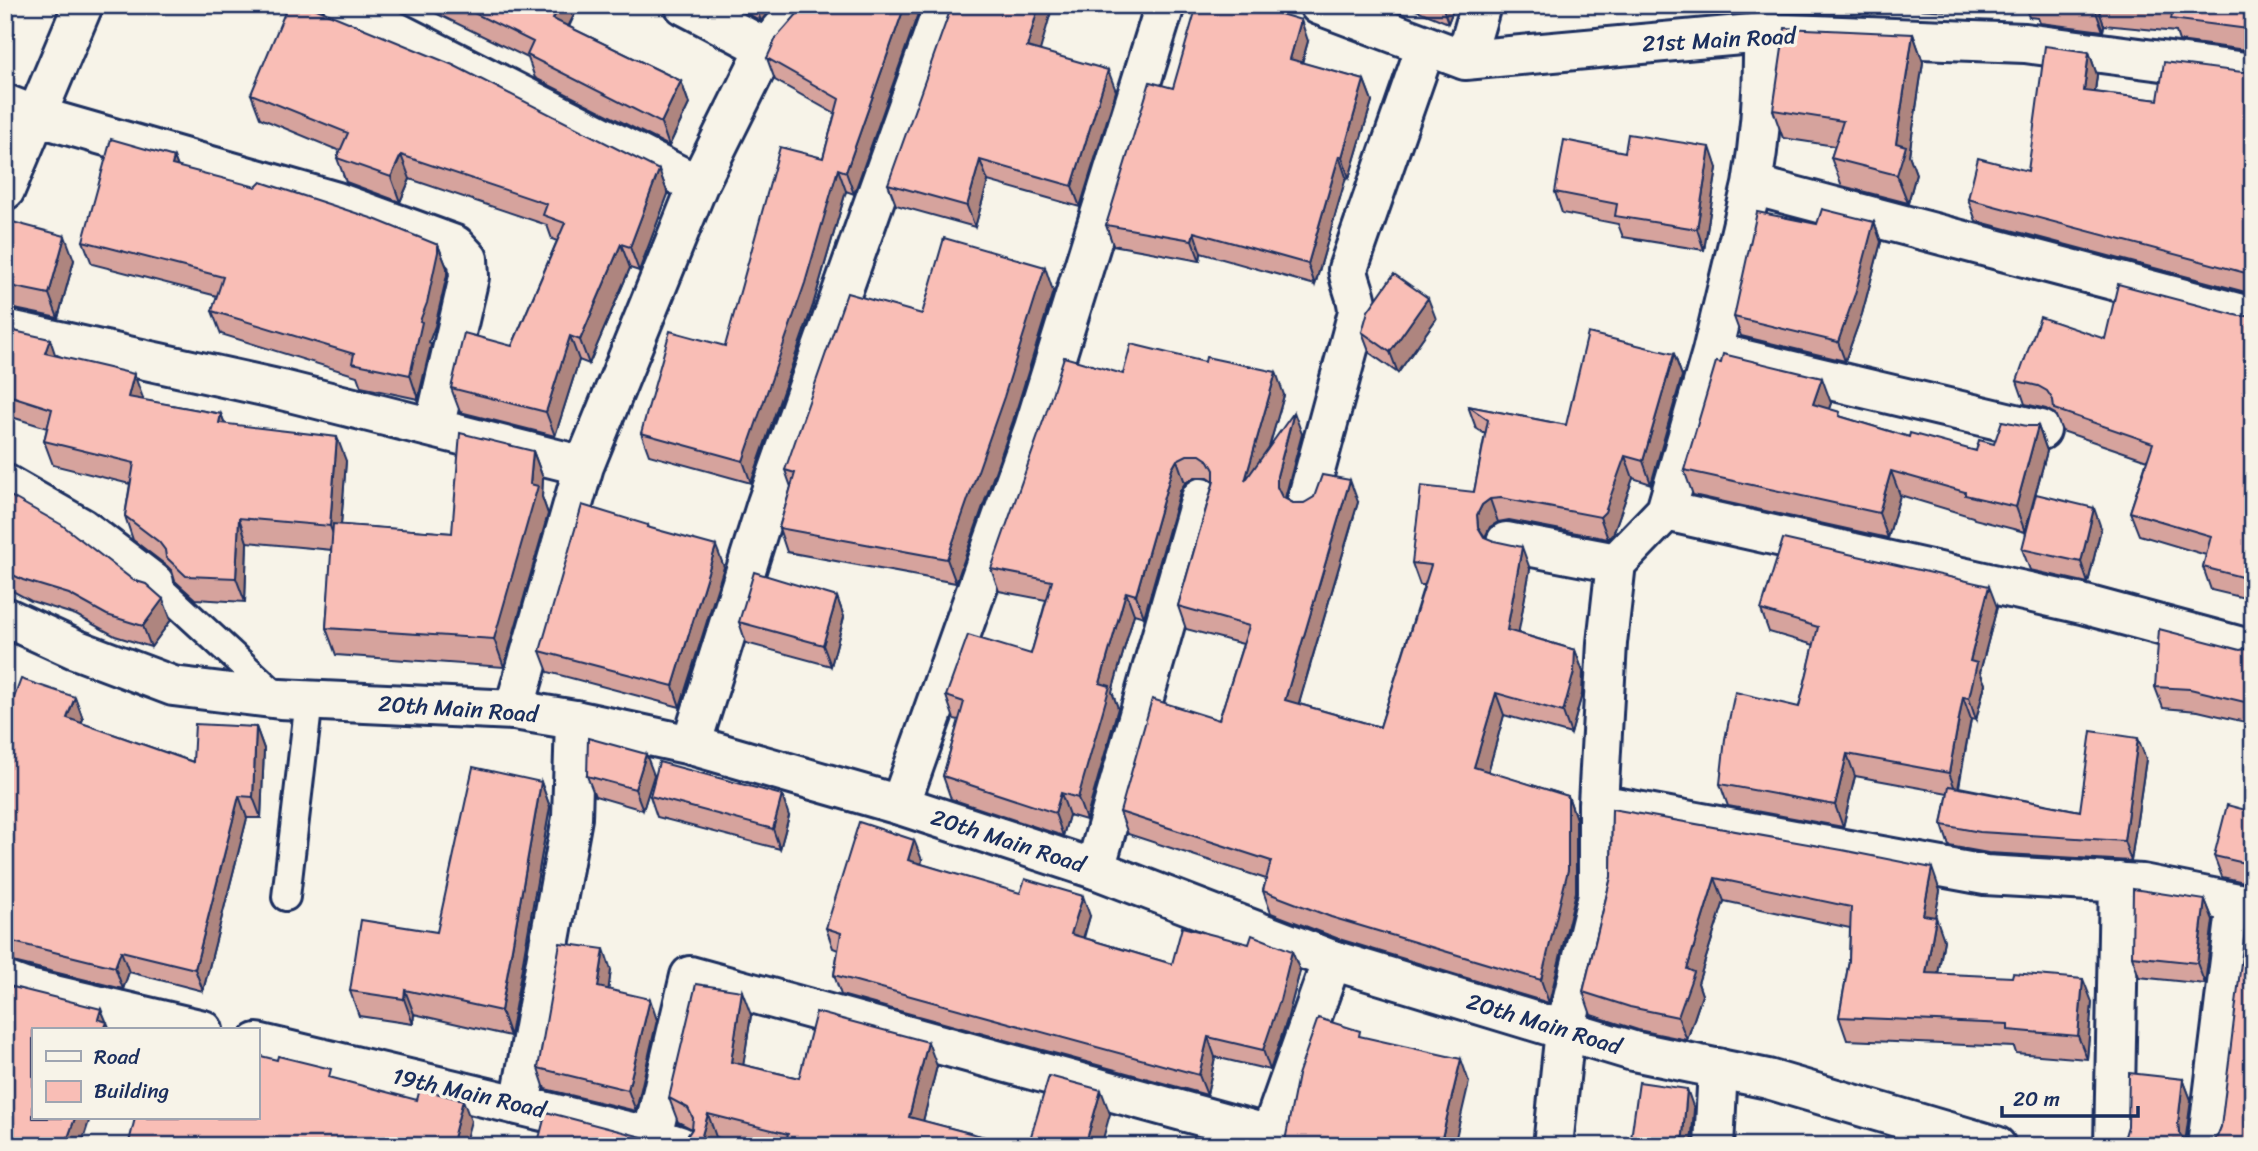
<svg xmlns="http://www.w3.org/2000/svg" width="2258" height="1151" viewBox="0 0 2258 1151" font-family="Sriracha,sans-serif">
<rect width="100%" height="100%" fill="#f7f3e8"/>
<filter id="ink" filterUnits="userSpaceOnUse"><feTurbulence type="fractalNoise" baseFrequency=".0143" numOctaves="2"/><feDisplacementMap in="SourceGraphic" scale="14" xChannelSelector="R" yChannelSelector="G"/><feConvolveMatrix kernelMatrix="1 2 1 2 8 2 1 2 1" color-interpolation-filters="sRGB"/></filter>
<g filter="url(#ink)">
<g fill="none" stroke-linecap="round" stroke-linejoin="round">
<g stroke="#1b2f5e" stroke-width="32">
<path id="service" d="M154,583l126,116
M286,897l23,-197"/>
</g>
<g stroke="#1b2f5e" stroke-width="44">
<path id="minor" d="M343,5l355,180
M684,5l82,43
M1319,5l146,55 298,-27 262,10 228,30
M1763,33c1,53 -2,100 -11,152l501,132
M1465,60l16,-55
M5,104l31,12 301,86 118,43 13,14 1,18 -35,151
M5,190l78,-185
M5,329l277,61 302,76
M1712,352l329,78
M5,484l77,44 72,55
M1306,504l52,-192c0,-16 -8,-27 -10,-43l78,-223
M1666,511l416,93 171,46
M1506,542l110,21 50,-52 46,-159 40,-167
M1616,563l-9,80 -9,161 387,71 157,9 111,22
M514,710l70,-244 114,-281 68,-137 37,-43
M691,745l76,-242 177,-498
M900,805l134,-377 131,-423
M1095,869l106,-371
M5,981l19,7 179,42
M257,1043l395,94 28,9
M520,1105l52,-287 3,-98
M652,1137l38,-161 580,159
M1268,1146l2,-11 62,-175
M1553,1146l12,-116 33,-135v-91
M1714,1146l4,-78
M2114,1146l5,-264
M2207,1146l30,-243"/>
</g>
<g stroke="#1b2f5e" stroke-width="44">
<path id="tertiary" d="M5,617l70,32 98,37 107,13 234,11 61,10 116,25 209,60 195,64 237,91 301,91 135,28 228,67"/>
</g>
<use href="#service" stroke="#f7f3e8" stroke-width="26"/>
<use href="#minor" stroke="#f7f3e8" stroke-width="38"/>
<use href="#tertiary" stroke="#f7f3e8" stroke-width="38"/>
</g>
<path fill="#d6a39d" stroke="#1b2f5e" stroke-width="2" d="M5,5h12l-5,12 -7,-3z
M419,5h160l-10,22 112,54 8,23 -20,42 -134,-68 -7,-20z
M732,5h42l-13,16z
M921,5l-67,189 -8,-3 -33,114 -62,178 -102,-28 -8,-22 84,-87 98,-188 12,-44 -60,-34 -8,-22z
M1404,5h51l-7,18z
M1916,5h51l-2,7 -48,-3z
M2024,5h229v46l-74,-10 -3,-9 -72,-7 -1,6 -63,-8 -2,-5 -9,-1z
M1913,34l10,28 -14,93 7,19 -8,29 -66,-17 -11,-28 4,-12 -52,-8 -10,-28z
M1308,41l-6,22 62,17 8,21 -23,77 -3,-1 -31,108 -114,-32 -1,8 -87,-16 -7,-20 67,-137z
M1040,51l76,40 -36,116 -92,-26 -13,46 -79,-22 -8,-21z
M2089,52l8,23 -2,17 63,8 84,-28 11,-1v223l-277,-73 -8,-22 60,-28z
M251,94l408,76 9,24 -29,77 -9,-3 -41,96 -10,-4 -24,76 -95,-24 -9,-24 61,-42 45,-105 -5,-2 -5,-14 -137,-46 -10,23 -54,-20 -9,-24 3,-7 -80,-33z
M1625,152l92,16 -13,82 -81,-13 -5,-13 -56,-11 -7,-21z
M174,157l4,10 260,78 9,23v7l-12,51 -6,16 2,3 -13,54 -57,-12 -4,-11 -136,-42 -9,-23 5,-15 -125,-32 -9,-23z
M5,220l69,40 -16,58 -48,-10h-5z
M1874,222l7,20 -19,72 -17,47 -104,-25 -7,-19 83,-93z
M1053,291l-40,130 -57,162 -169,-31 -8,-24 12,-41 -6,-17 137,-156z
M2253,314v286l-42,-10 -8,-23 3,-12 -67,-20 -9,-23 17,-52 -85,-29 -7,-17 -9,-5 -21,-5 -8,-23 88,-42 134,-23h11z
M1436,319l-38,54 -28,-20 -8,-21z
M5,329l138,69 -1,2 79,14 4,10 121,37 -5,64 111,8 81,-82 10,27 -1,19 6,17 -44,153 -168,-12 -10,-27 6,-78 -85,-8 -2,60 -50,-3 -20,-18 -3,-10 -5,-5 -34,-26 -8,-24 5,-32 -77,-19 -9,-24 3,-13 -42,-13z
M1674,354l8,22 -31,108 -18,-6 -20,56 -5,5 -99,-19 -11,2 -8,5 -5,10 45,32 -12,64 57,17 8,22 -1,22 -11,40 -67,-19 -16,57 80,24 8,23v73l-27,111 -210,-64 -68,-26 -8,-22 3,-12 -138,-45 -8,-22 99,-92 24,-76 -57,-15 -8,-23 36,-125 -6,-4h-13l-10,6 -5,8 -36,126 -10,-3 -22,78 6,16 -32,112 -17,-5 -6,21 -112,-37 -8,-23 16,-56 -5,-1 -8,-23 85,-42 15,-54 -47,-9 -8,-22 132,-195 82,-12 79,33 -15,52 33,-13 -17,64 8,5 65,-1 -59,202 81,23 44,-142h-4l-8,-22 62,-71 11,-58 -9,-6 -8,-22 98,19z
M1831,403l-2,6 13,8 67,20 67,14 18,-7 33,-18h11l9,25 -22,81 -51,-13 -1,-2 -73,-22 -12,43 -195,-43 -9,-25z
M5,493l166,127 -20,27 -36,-11 -39,-21 -45,-14 -26,-14z
M648,525l1,3 75,39 -44,140 -132,-35 -8,-21z
M2101,528l-13,55 -58,-13 -8,-21z
M837,597l7,20 -13,49 -85,-23 -7,-21z
M1997,607l-17,65 5,12 -9,36 -5,-1 -12,68 121,24 66,-52 -15,102 -143,-8 -39,-7 -7,-21 6,-32 -93,-17 -12,51 -115,-21 -8,-22 79,-77 15,-62 -45,-13 -8,-22z
M2253,648v87l-3,-12 -52,-12 -35,-3 -8,-21 85,-37z
M75,697l8,22 -2,4 112,39 63,-35 8,22 -3,69h-14l-44,173 -74,-19 -6,17 -118,-29v-238z
M2248,734l5,1v13z
M654,775l-11,35 -48,-14 -8,-20z
M541,782l9,25 -40,229 -96,-22 -1,10 -54,-8 -9,-25 87,-59z
M650,796l139,20 -9,33 -123,-32z
M1612,809l328,82 -5,26 9,23 -6,33 154,29 -5,57 -71,-6 -2,-6 -167,-7 -8,-23 10,-56 1,-33 -126,-27 -26,82 4,12 -15,45 -49,-10 -47,-15 -8,-23 28,-115z
M2253,812v72l-31,-7 -8,-21z
M922,860l-1,4 169,52 -6,22 88,26 128,7 -13,49 -17,50 -55,-13 -8,38 -366,-100 -7,-20 4,-25 -5,-2 -7,-20z
M2205,900l8,20 -8,64 -66,-7 -7,-21z
M611,970l-3,19 49,31 -21,91 -91,-22 -7,-21z
M751,1015l-8,50 56,13 138,-12 -14,55 96,25h-270l-33,-9 -2,9 -49,-3h12l9,-5 6,-9 -14,-7 -9,-24z
M2183,1079l8,21 -6,43 2,3h-64l-2,-6z
M2221,1127l32,19h-42l-1,-3 7,-6z"/>
<path fill="#ae857f" stroke="#1b2f5e" stroke-width="2" d="M8,5h9l-5,12z
M560,5h19l-18,36 -8,-22z
M755,5h19l-13,16z
M905,5h16l-67,189 -8,-22z
M1039,5h14l-18,63 -8,-21z
M1442,5h13l-7,18z
M1962,5h5l-2,7z
M2095,5h2l7,20 -1,6 -8,-22z
M1301,20l7,21 -11,39 -7,-21z
M1913,34l10,28 -14,93 7,19 -8,29 -11,-28 -1,-32z
M2089,52l8,23 -5,39 -8,-23z
M1108,70l8,21 -36,116 -8,-21z
M1364,80l8,21 -23,77 -7,-21z
M681,81l8,23 -20,42 -8,-23z
M1710,147l7,21 -13,82 -7,-21z
M401,155l9,24 -10,23 -9,-25z
M1339,156l7,21 -31,108 -7,-21z
M174,157l9,24 -11,-16z
M980,160l8,21 -13,46 -8,-21z
M838,169l8,22 -33,114 -62,178 -8,-22z
M659,170l9,24 -29,77 -9,-24z
M1874,222l7,20 -19,72 -17,47 -7,-19z
M1194,232l7,21 -1,8 -8,-21z
M65,236l9,24 -16,58 -9,-24z
M621,244l9,24 -41,96 -9,-24z
M438,245l9,23v7l-12,51 -6,16 2,3 -13,54 -8,-24 10,-54z
M1045,267l8,24 -40,130 -57,162 -9,-24z
M1428,298l8,21 -38,54 -8,-21z
M570,336l9,24 -24,76 -9,-24z
M50,339l8,24 -13,-10z
M1674,354l8,22 -31,108 -8,-23z
M1276,372l8,23 -31,108 -8,-22z
M134,374l9,24 -6,23 -9,-24z
M1822,378l9,25 -9,25 -9,-24z
M1294,412l8,22 -17,64v11l-8,-22v-11z
M221,414l9,23 -11,-14z
M2038,426l9,25 -22,81 -9,-25z
M337,437l9,24 -7,89 -9,-24z
M533,451l10,27 -1,19 6,17 -44,153 -10,-28 36,-155z
M1625,456l8,22 -20,56 -5,5 -8,-22z
M1177,460l8,23 -5,8 -36,126 -8,-22 36,-126z
M1891,471l9,24 -12,43 -9,-25z
M1350,480l8,22 -65,221 -8,-23z
M1490,499l8,23 -8,5 -5,10 -7,-10 -1,-12 5,-10z
M2094,508l7,20 -13,55 -7,-21z
M239,518l8,24 -2,60 -9,-24z
M716,546l8,21 -44,140 -7,-21z
M1522,547l8,22 -15,83 -8,-22z
M1989,586l8,21 -17,65 5,12 -9,36 -7,-22 1,-37z
M1126,592l8,22 -22,78 6,16 -32,112 -8,-22 22,-115z
M837,597l7,20 -13,49 -8,-21z
M163,599l8,21 -20,27 -8,-21z
M1575,650l8,22 -1,22 -11,40 -8,-22z
M1496,693l8,22 -21,75 -9,-23z
M75,697l8,22 -8,21 -8,-22z
M1963,697l8,22 -14,75 -8,-21z
M256,727l8,22 -3,69 -8,-21z
M2138,738l8,21 -15,102 -7,-20z
M646,754l8,21 -11,35 -8,-21z
M1847,754l8,22 -12,51 -8,-22z
M541,782l9,25 -40,229 -9,-25z
M1061,793l8,22 -6,21 -8,-23z
M782,795l7,21 -9,33 -7,-20z
M239,796l8,22 -44,173 -8,-22z
M1568,796l8,23v73l-27,111 -8,-23z
M914,840l8,20 -6,20 -8,-20z
M1932,868l8,23 -9,47 -8,-23z
M1715,878l9,23 -26,82 4,12 -15,45 -9,-23 9,-48z
M1083,896l7,20 -12,38 -7,-20z
M2205,900l8,20 -8,64 -8,-21z
M1936,917l8,23 -10,56 -8,-23z
M604,949l7,21 -5,38 -8,-21z
M121,951l8,21 -6,17 -8,-22z
M1292,951l8,20 -13,49 -17,50 -7,-20z
M2083,979l9,23 -5,57 -9,-23z
M405,990l9,24 -1,10 -9,-25z
M742,991l9,24 -11,71 -9,-24z
M650,999l7,21 -21,91 -8,-21z
M101,1009l6,14v-1l3,8h-8l-4,-11z
M1208,1037l7,20 -8,38 -8,-20z
M928,1042l9,24 -19,75 -9,-24z
M1461,1059l8,23 -15,64h-14z
M2183,1079l8,21 -6,43 -6,-10 -1,-10z
M1687,1089l7,20 -3,37h-9z
M1101,1090l9,24 -9,32h-16z
M463,1100l8,21 -7,25h-13z
M708,1114l8,23 -2,9h-15z
M75,1118h15l-9,28h-16z"/>
<path fill="#f9beb6" stroke="#1b2f5e" stroke-width="2" d="M288,5h19l146,60 206,105 -29,77 -9,-3 -41,96 -10,-4 -24,76 -95,-24 13,-55 48,13 53,-123 -22,-8 4,-11 -146,-49 -10,22 -54,-19 11,-25 -97,-39z
M458,5h102l-7,14 128,62 -20,42 -134,-68 6,-13z
M805,5h100l-59,167 -8,-3 -33,114 -62,178 -102,-28 29,-102 55,15 55,-199 43,11 16,-59 -72,-41 9,-20z
M952,5h87l-12,42 81,23 -36,116 -92,-26 -13,46 -79,-22z
M1197,5h53l51,15 -11,39 74,21 -22,77 -3,-1 -31,108 -114,-32 -2,8 -86,-15 44,-143 23,6z
M2070,5h25v4z
M2123,5h130v26l-5,-2 -77,-10 2,-9z
M1785,28l128,6 -17,109 10,3 -9,29 -66,-17 12,-37 -70,-11z
M2045,46l44,6 -5,39 74,9 6,-38 78,10 11,-1v204l-285,-76 10,-41 50,13z
M1628,134l82,13 -13,82 -82,-13 2,-12 -62,-12 9,-52 61,12z
M111,139l63,18 -2,8 84,22 5,-5 113,37 64,26v7l-11,51 -7,18 2,1 -12,53 -58,-12 2,-9 -142,-43 11,-34 -140,-36z
M1822,209l52,13 -19,72 -17,48 -104,-25 23,-105 60,12z
M5,220l60,16 -16,58 -44,-9z
M944,238l101,29 -41,130 -57,162 -168,-31 16,-55 -10,-3 62,-177 75,21z
M1394,274l34,24 -38,54 -28,-20 6,-21z
M2118,284l121,32h11l3,-2v266l-50,-13 8,-31 -81,-24 23,-69 -99,-34 -1,-9 -6,-9 -9,-5 -21,-5 23,-64 65,22z
M5,329l45,10 -5,14 89,21 -6,23 93,17 -2,9 118,14 -7,89 -91,-8 -3,60 -50,-2 -20,-19 -1,-7 -6,-8 -34,-26 9,-53 -90,-22 8,-32 -47,-15z
M1588,333l86,21 -31,107 -18,-5 -20,56 -5,5 -99,-19 -11,1 -8,6 -5,10 1,12 6,10 10,4 28,6 -15,83 68,20 -1,22 -11,40 -67,-19 -22,74 94,29v74l-27,110 -210,-63 -68,-26 8,-30 -151,-49 32,-113 67,21 30,-94 -71,-20 36,-125v-11l-5,-9 -9,-6h-13l-10,5 -5,9 -36,126 -10,-3 -26,91 10,3 -32,112 -17,-5 -6,20 -112,-37 21,-74 -18,-6 22,-61 63,19 21,-73 -61,-12 55,-156 18,-56 59,17 8,-30 74,18 1,-5 70,15 -31,109 49,-69 -17,64v11l5,10 11,6h11l10,-6 8,-22 28,5 -65,220 95,27 51,-162 -19,-2 9,-77 53,6 14,-72 -20,-14 98,19z
M1723,354l99,24 -9,26 27,8 -1,4 70,21 1,-4 66,18 3,-11 15,4 8,-23 25,5h11l-22,81 -51,-12v-3l-74,-21 -12,42 -195,-43 32,-108 5,1z
M460,433l73,18 -3,33 8,2 -44,153 -168,-11 7,-104 119,9z
M5,493l57,32 71,55 13,4 17,15 -20,27 -36,-11 -38,-21 -46,-14 -18,-9z
M2036,494l58,14 -13,54 -59,-13z
M582,505l66,20 -1,2 69,19 -43,140 -133,-35z
M1783,539l206,47 -19,75 7,2 -8,35 -6,-1 -14,76 -102,-19 -12,51 -115,-21 5,-45 10,-47 64,15 19,-80 -57,-17z
M754,572l83,25 -14,48 -84,-23z
M2159,629l81,21 13,-2v56l-63,-15 -35,-2z
M21,679l54,18 -8,21 126,44 2,-38 61,3 -3,70 -14,-1 -44,173 -74,-18 -6,16 -110,-27v-218z
M2253,710v25l-5,-1z
M2091,731l47,7 -14,103 -144,-9 -38,-7 7,-39 131,25z
M588,738l58,16 -11,35 -48,-13z
M659,762l123,33 -9,34 -123,-33z
M473,767l68,15 -40,229 -96,-21 -1,9 -54,-8 11,-71 76,12z
M2227,805l26,7v53l-39,-9z
M1612,809l230,41 90,18 -9,47 13,2 -10,56 86,4 1,-4 70,6 -5,57 -70,-6v-6l-169,-7 10,-56 2,-54 -136,-29 -28,91 7,3 -16,45 -48,-10 -47,-15 28,-115z
M859,822l55,18 -6,20 112,33 5,-14 58,17 -12,38 101,30 10,-37 67,17 3,-9 40,16 -12,49 -17,50 -55,-13 -9,38 -365,-100 7,-42 -15,-5z
M2133,889l72,11 -8,63 -65,-7z
M2253,903v243l-43,-3 7,-6 4,-10 27,-222z
M560,943l44,6 -6,38 52,12 -22,91 -90,-22z
M696,984l46,7 -11,71 68,16 17,-66 112,30 -19,75 110,29h-202l-30,-9 1,-3 -80,-20 -9,32h-162l9,-34 119,31h12l9,-5 6,-9 1,-11 -5,-10 -19,-10z
M5,985l96,24 -3,10 9,3 -3,8h-71v88h42l-10,28h-60z
M1318,1018l42,13 -1,5 102,23 -21,87h-156l14,-71z
M257,1055l20,5 1,-4 53,13 -2,8 88,23 3,-11 43,11 -12,46h-323l7,-28h122z
M2129,1073l54,6 -5,44 1,10 6,8 -11,-1 -1,6h-4l-48,-6 4,-4 3,-10z
M1049,1076l52,14 -16,56h-57z
M1639,1082l48,7 -5,57h-52z"/>
</g>
<g text-anchor="middle" dominant-baseline="central" stroke-width="7" stroke-linejoin="round" paint-order="stroke">
<g font-size="23" fill="#1b2f5e" stroke="#f7f3e8">
<text transform="translate(1719 40) rotate(-3)">21st Main Road</text>
<text transform="translate(458 709) rotate(4)">20th Main Road</text>
<text transform="translate(1008 841) rotate(18)">20th Main Road</text>
<text transform="translate(1544 1024) rotate(17)">20th Main Road</text>
<text transform="translate(469 1093) rotate(13)">19th Main Road</text>
</g>
</g>
<rect width="2258" height="1151" fill="none" stroke="#f7f3e8" stroke-width="28"/>
<rect x="14" y="14" width="2230" height="1123" fill="none" stroke="#1b2f5e" stroke-width="2.5" filter="url(#ink)"/>
<rect x="32" y="1028" width="228" height="91" fill="#f7f3e8" stroke="#9fa5b1" stroke-width="2"/>
<rect x="46" y="1051" width="35" height="10" fill="#f7f3e8" stroke="#9fa5b1" stroke-width="2"/>
<text x="94" y="1064" font-size="21" fill="#1b2f5e">Road</text>
<rect x="46" y="1081" width="35" height="21" fill="#f9beb6" stroke="#9fa5b1" stroke-width="2"/>
<text x="94" y="1098" font-size="21" fill="#1b2f5e">Building</text>
<path d="M2002 1106v10h136v-10" fill="none" stroke="#1b2f5e" stroke-width="3.5"/>
<text x="2013" y="1106" font-size="21" fill="#1b2f5e" stroke="#f7f3e8" stroke-width="5" paint-order="stroke">20 m</text>
</svg>
